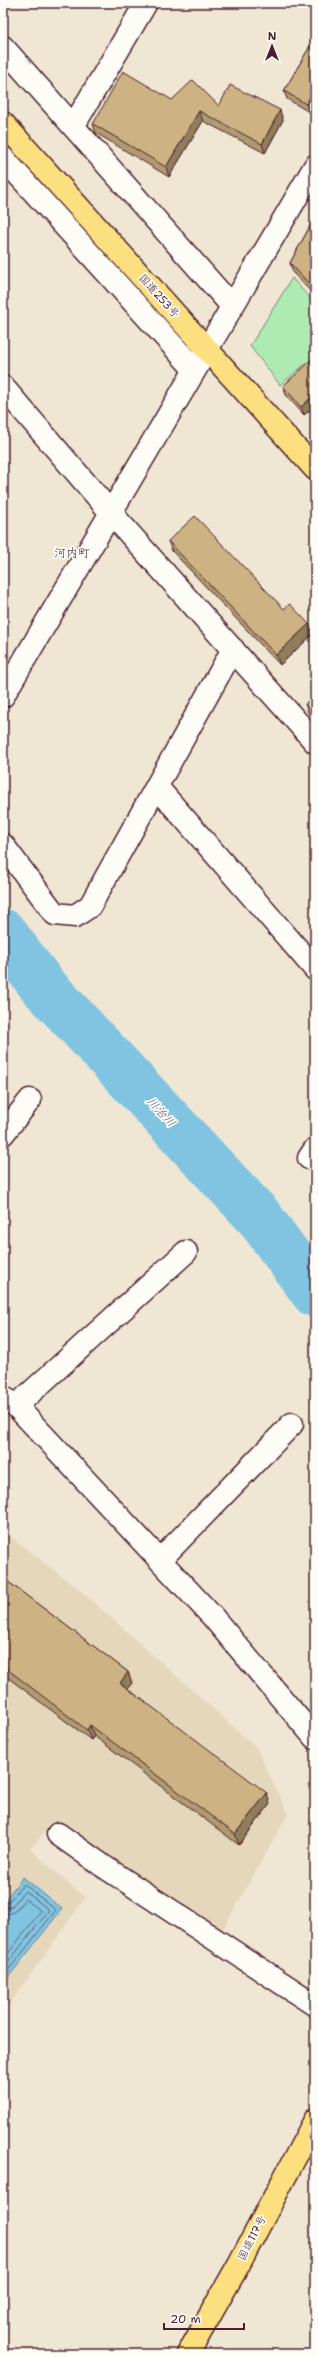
<svg xmlns="http://www.w3.org/2000/svg" width="318" height="2357" viewBox="0 0 318 2357" font-family="'Shantell Sans','Klee One',sans-serif">
<rect width="100%" height="100%" fill="#efe6d4"/>
<filter id="ink" filterUnits="userSpaceOnUse"><feTurbulence type="fractalNoise" baseFrequency=".025" numOctaves="2"/><feDisplacementMap in="SourceGraphic" scale="8" xChannelSelector="R" yChannelSelector="G"/><feConvolveMatrix kernelMatrix="1 2 1 2 8 2 1 2 1" color-interpolation-filters="sRGB"/></filter>
<g filter="url(#ink)">
<path fill="#e5d7bc" d="M3,1531l78,60 175,156 32,67 -66,117 -168,-110 -24,28 55,49 -81,114z"/>
<path fill="#adebb3" stroke="#7c856f" d="M292,278l23,26v52l-35,29 -30,-39z"/>
<path fill="#80c4e1" stroke="#6a8298" d="M23,1877l39,32 -59,75v-82z"/>
<g fill="none" stroke-linecap="round" stroke-linejoin="round">
<path stroke="#606174" stroke-width="1" d="M3,1904l4,-1 17,-19 32,26 -53,67
M3,1909l8,-2 14,-16 24,19 -46,59
M3,1915l11,-3 11,-13 16,12 -38,49"/>
<path stroke="#80c4e1" stroke-width="48" d="M3,933l39,52 217,232 56,76"/>
<g stroke="#4a1f2b" stroke-width="25">
<path id="minor" d="M3,47l228,258
M74,125l72,-122
M3,158l192,212
M3,387l109,127 203,228
M3,696l312,-530
M157,787l158,182
M3,845l52,69 20,2 15,-10 143,-257
M3,1134l27,-34
M309,1158l6,-9
M3,1397l13,9 196,210 103,122
M16,1406l170,-154
M160,1560l132,-136
M58,1834l45,32 212,139"/>
</g>
<g stroke="#4a1f2b" stroke-width="25">
<path id="highway" d="M3,123l312,346
M188,2354l51,-90 76,-144"/>
</g>
<use href="#minor" stroke="#fdfcf7" stroke-width="22"/>
<use href="#highway" stroke="#fce080" stroke-width="22"/>
</g>
<path fill="#b09a71" stroke="#4a1f2b" d="M313,41l-4,71 -22,-13 -3,-8z
M172,100l47,6 64,14 -18,33 -62,-32 -34,56 -73,-44 -3,-9z
M315,217v79l-22,-23 -3,-10z
M315,357v49l-11,9 -18,-20 -3,-9z
M168,541l141,83 4,10 -33,31 -108,-114z
M315,695v26l-6,-6 -4,-11z
M3,1578l125,94 4,11 -5,5 143,116 -31,41 -145,-109 -3,4 -88,-66z"/>
<path fill="#907d5c" stroke="#4a1f2b" d="M315,88v14l-6,10 -3,-8z
M280,110l3,10 -18,33 -3,-9z
M199,111l4,10 -34,56 -3,-10z
M315,394v12l-11,9 -3,-8z
M309,624l4,10 -33,31 -4,-10z
M128,1672l4,11 -8,10 -4,-10z
M90,1725l4,11 -3,4 -4,-10z
M267,1793l3,11 -31,41 -4,-11z"/>
<path fill="#cdb383" stroke="#4a1f2b" d="M313,41l2,1v46l-9,16 -22,-13z
M123,71l49,29 21,-20 26,26 11,-21 50,25 -18,34 -63,-33 -33,56 -73,-43z
M315,217v72h-1l-24,-26z
M315,357v37l-14,13 -18,-21z
M195,516l89,93 6,-5 19,20 -33,31 -108,-114z
M315,695v19l-10,-10z
M3,1578l125,94 -8,11 147,110 -32,41 -145,-109 -3,5 -84,-64z"/>
</g>
<g text-anchor="middle" dominant-baseline="central" stroke-width="3.5" stroke-linejoin="round" paint-order="stroke">
<g font-size="11" fill="#4a1f2b" stroke="#fdfcf7">
<text transform="translate(159 296) rotate(48)">国道253号</text>
<text transform="translate(252 2238) rotate(-63)">国道117号</text>
</g>
<g font-size="12" fill="#4a1f2b" stroke="#fdfcf7">
<text x="72" y="553">河内町</text>
</g>
<g font-size="12" font-style="italic" fill="#5d596b" stroke="#fdfcf7">
<text transform="translate(161 1112) rotate(47)">川治川</text>
</g>
</g>
<rect width="318" height="2357" fill="none" stroke="#fdfcf7" stroke-width="16"/>
<rect x="8" y="8" width="302" height="2341" fill="none" stroke="#4a1f2b" stroke-width="1.5" filter="url(#ink)"/>
<g transform="translate(272 46)" stroke="#fdfcf7" stroke-width="3" paint-order="stroke">
<path d="M0-3L7 15L0 10L-7 15Z" fill="#4a1f2b"/>
<text y="-6" font-size="11" font-weight="bold" text-anchor="middle" fill="#4a1f2b">N</text>
</g>
<path d="M164 2323v6h80v-6" fill="none" stroke="#4a1f2b" stroke-width="2"/>
<text x="170" y="2323" font-size="12" fill="#4a1f2b" stroke="#fdfcf7" stroke-width="3" paint-order="stroke">20 m</text>
</svg>
